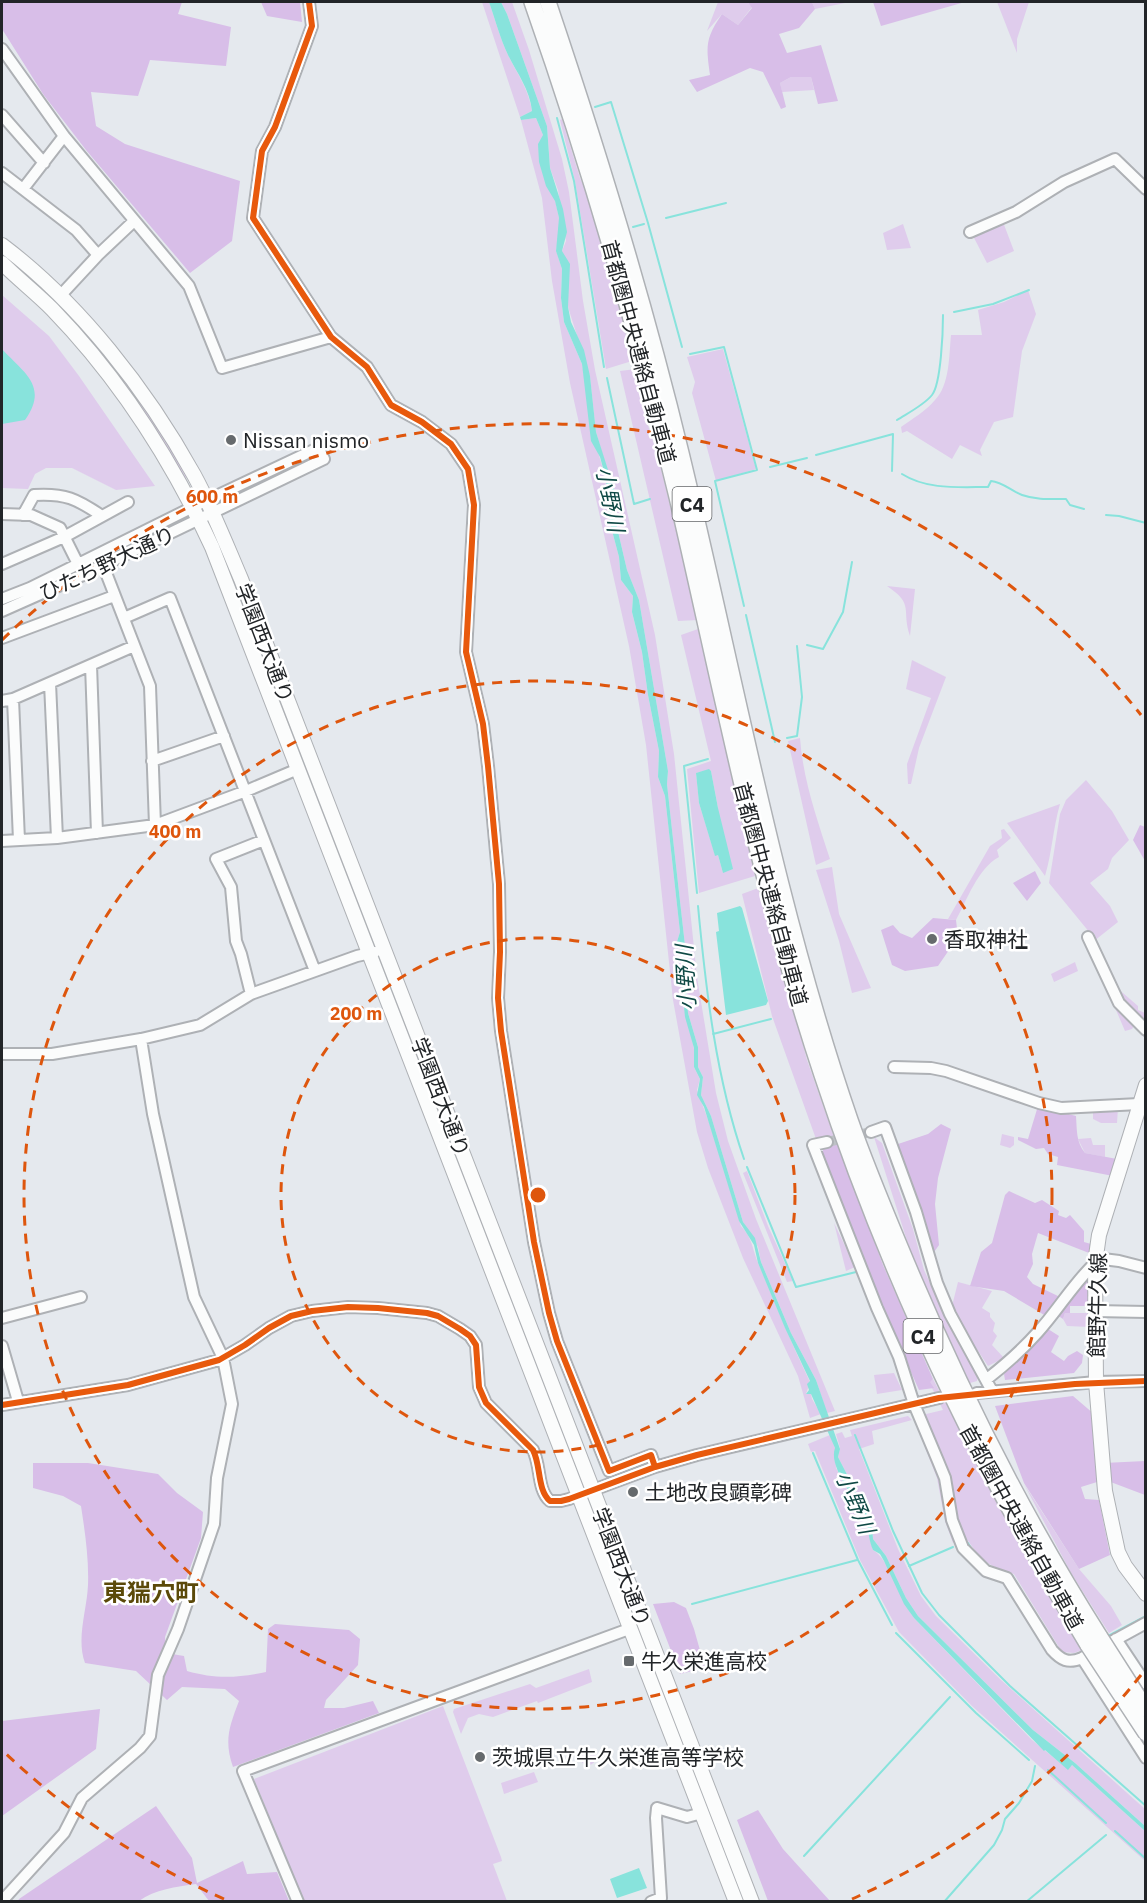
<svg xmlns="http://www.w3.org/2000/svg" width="1147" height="1903" viewBox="0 0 1147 1903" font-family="'IBM Plex Sans','Noto Sans JP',sans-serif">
<rect width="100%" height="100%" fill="#e5e9ee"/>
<path fill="#dfccec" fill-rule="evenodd" d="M482,2h7c6,17 11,36 19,53 9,18 21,35 24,56l-12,6z
M501,2h11l17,48 33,109 7,33 14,109 12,69 60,265 19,119 23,223 19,116 12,48 28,78 79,192 -8,2 -11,-33 -25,-47 -30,-71 -3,-15 -15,-25 -32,-106 -10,-21 2,-18 -5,-10v-20l-10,-34 -2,-25 3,-7 -17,-151 -5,-46 1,-13 -29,-171 -12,-30 -11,-47 1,-19 -21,-72 -6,-55 -22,-70 -6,-56 4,-10 -8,-51 -8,-22 -3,-42 -40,-112z
M718,2h30l4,5 -14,18 -16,-11 -15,17z
M812,2h38l-35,7z
M997,2h32l-12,37v14z
M791,77h20l3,13 -32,2 -2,-9z
M536,118l7,17 -1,5 17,78v17l-3,15 6,19 -1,29 3,24 18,42 16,88 8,27 4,44 9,34 2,23 12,16 -1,16 10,40 6,43 11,56 -1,26 7,19 15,136 -4,13 6,5 4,29 -4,8 13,67 -1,13 6,12 -3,11 13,35 31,101c13,14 11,25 19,41 16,39 32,78 50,115l-4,12h5l1,5 9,15 -11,4 -12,-42 -55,-118 -35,-90 -11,-36 -24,-132 -27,-255 -17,-99 -59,-263 -18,-102 -10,-83 -21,-78z
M562,119l18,59 9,19 29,103 14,61 -26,8 -31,-188 -15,-61z
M1003,222l11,29 -27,12 -15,-29z
M903,224l8,24 -24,2 -4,-17z
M2,250l25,21 72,75 56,75 31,56 -1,2 -31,-48 -152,-173z
M1028,290l8,24 -14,37 -9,66 -19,5 -14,28 2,6 -22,-11 -8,14 -45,-28 -5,2 -1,-6c11,-8 25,-16 34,-27 15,-15 14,-45 16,-65h31l-4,-25 26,-8z
M2,295l47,41 30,40 76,110 -39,4 -44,-22h-26l-11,6 -7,15 -26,-1z
M723,349l33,120 -40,12 -24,-88 3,-11 -8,-25z
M636,369l6,20 2,23 15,49 39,159 -20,1 -58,-250z
M220,541l147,375 1,17 -131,-339 -1,-10 -17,-41z
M887,586l28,3 -5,47c-9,-27 5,-31 -23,-50z
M698,629l57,247 -56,17 -12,-124 24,-8 -30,-126zM709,770l2,1 7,37 5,65 -5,-18h-3l-16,-52 -3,-30z
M912,660l34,17 -27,71 -8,36h-3l-1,-20 24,-66 -25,-9z
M800,738c3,42 17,81 30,121l-14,6 -28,-124z
M1086,780l26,31 17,29 -17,18 -4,11 -18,14 20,23 8,16 -24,19 1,-7 -5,-1 -41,-50 11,-69 6,-14z
M1060,804c-7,24 -8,49 -15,72l-38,-53z
M1004,829l7,9 -14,12 2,7c-21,11 -32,43 -43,63l-8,-1 42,-73 12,-8 -1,-8z
M832,867l7,47 32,74 -19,5 -13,-52 -23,-71z
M761,887l46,173 27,77 -5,1 -1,-3 -12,4 -44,-123 -30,-122z
M380,957l179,464 16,49 -188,-481v-13z
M1075,962l3,9 -24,11 -3,-8z
M1116,987l22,19v4l7,3v10l-24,-24z
M1115,1001l19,25 -2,3 -7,2 -12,-28z
M1118,1108l-1,15h-16l-8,-4v-9z
M1002,1134l12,3v8l-4,3 -10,-3z
M874,1137l8,6 31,86 11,41 26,56 29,44 -2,11 -7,2 -35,-73 -26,-63z
M1091,1138l2,7h12v12l-20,-4 -7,-14z
M747,1171l21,55 25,55 -6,1 -44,-109z
M834,1223l21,44 -9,4z
M958,1282l34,9 -10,17 8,5v4l5,6 -2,8 4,5 -5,9 12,13 -16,8 -37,-56z
M1065,1313h25v14l-23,-1 -4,-7z
M894,1373l8,17 -25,4 -3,-19z
M933,1379l89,169 60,102 -8,3 -12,-1 -48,-78c-24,-7 -32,-13 -46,-33l-4,-2 -42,-124 21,-5 -14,-28z
M908,1416l4,4 -40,11 2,13 -15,5 39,100 23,47 15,20 65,64 144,129v17l-70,-63 -42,-33 -115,-114 -12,-18 -20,-42 -13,-17 -1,-13 -2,-7 -32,-62 2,-9 -4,-14 6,-2 3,6 7,-2 -2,-6z
M919,1432c23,37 28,67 37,108l-3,3 -8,-22 -8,-43z
M830,1435l5,13 1,20 28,49 9,33c16,9 29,50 41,68l118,122 36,29 4,-4 73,66v30l-173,-155 -73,-74 -39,-72 -45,-109 -4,1 -3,-8z
M1024,1484l55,85 32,37 11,19 -13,8 -38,-60z
M596,1513l38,96 9,35 -27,-61 -7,-30 -14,-38z
M589,1669l3,13 -54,21 -1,-2 -44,16 -14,-3 -11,4 -7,16 -8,-22 1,-3 76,-25 6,4z
M443,1706l58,151 1,4 -9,3 14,37h-203l-50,-122z
M678,1737l5,1 64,163h-7z
M580 1757a8 8 0 1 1 16 0a8 8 0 1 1-16 0Z
M534,1772l4,10 -34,12 -3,-11z"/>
<path fill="#d8bee8" d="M2,2h180l-4,12 53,13 -5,39 -76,-6 -12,36 -47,-4 5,34 29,18 115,37 -8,60 -42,32 -104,-123 -43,-56 -41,-65z
M261,2h39l2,20 -35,-6z
M748,2h64l3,7 -16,19 -20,6 8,19 34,-8 17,56 -20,3 -7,-27h-20l-11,6 6,24 -5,2 -18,-37 -13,-4 -53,24 -8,-12 21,-5c-4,-29 -5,-36 12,-61l16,11 14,-17z
M873,2h92l-84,24z
M1140,825l5,2v34l-12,-21z
M1035,871l6,12 -14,18 -14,-18z
M933,918l23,2 2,17 -20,29 -33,5 -13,-6 -11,-35 12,-5 7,8 12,5z
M1038,1106l38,10c1,14 0,26 9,37l32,6 -4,17 -56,-11 1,-8 -10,-3 -4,-6 -8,1 -18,-9v-3l10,2z
M941,1124l10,5 -13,49 -3,26 4,41 -7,10 -34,-111 30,-10z
M838,1143l45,122 50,114 -3,3 4,6 -15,2 -44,-98 -54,-135 3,-10z
M1009,1191l26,12 7,-3 17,11 -1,4 8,3 4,-3 14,16v11l7,2 -2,9 -51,-20 -6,21 1,10 -6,13 6,7 27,13 -14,19 -42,-25 -34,-5 11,-34 11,-9 13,-48z
M1088,1278l2,28h-20v7h-5l-2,6 -6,-4 25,-36z
M1048,1329l11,7 -8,16 13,9 4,-5 9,-5 6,4 -1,8 -8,10 -69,7 -1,-6z
M1073,1396l21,18 3,68 -16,5 4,12 14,1 11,55 -31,14 -55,-86 -29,-77z
M1145,1461v34l-37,-14 -4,-18z
M33,1463h55l70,11 19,19 26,19 -2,26 -36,99 1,16 18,3 3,15c28,8 50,7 79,1l2,-43 7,-5 74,6 11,9 -2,26 -32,35 -2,8h20l29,-7 6,12 -146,54c-9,-26 -4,-40 6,-66l-14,-12 -43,-2 -15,13 -31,-29 -51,-8c-9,-24 2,-53 3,-78 1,-26 -3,-53 -7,-79l-18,-10 -30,-8z
M674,1602l12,6 8,21 11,39 -25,6 -27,-70z
M100,1709l-4,40 -94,67v-95z
M156,1806l36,52 5,25 46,-22 4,13 30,-2 12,29h-80l-13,-17c-20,3 -41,5 -57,17h-121l1,-2z
M758,1810l25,39 47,52h-62l-31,-81z"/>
<path fill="#88e3dc" d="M489,2h12l6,12 40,112 3,42 13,41 4,23 -5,19 8,13 -2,43 3,15 13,28 6,26 6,56 19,60 1,31 11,47 12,30 29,171 -1,13 5,46 17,151 -3,7 2,25 10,34v20l5,10 -2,18 10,21 32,106 12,16 6,24 30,71 25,47 24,69 -2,8 32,62 2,7 1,13 13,17 20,42 12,18 115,114 42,33 70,63v5l-73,-66 -4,5 -23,-20 -1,1 -130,-133 -10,-14 -20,-43 -4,-7 -7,-4c-5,-11 -4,-23 -9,-33 -8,-18 -36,-50 -29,-69l-24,-54h-5l3,-4 -2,-6 3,-3 -25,-53 -27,-65 -4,-18 -15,-24 -35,-114 -7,-12 3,-16 -6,-12v-19l-9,-31 -3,-30 4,-8 -4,-29 -6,-5 4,-13 -15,-136 -7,-19 1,-26 -11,-56 -6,-43 -10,-40 1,-16 -12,-16 -2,-23 -9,-34 -4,-44 -6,-22 -9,-16 -9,-77 -18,-42 -3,-24 1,-29 -6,-18 3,-33 -4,-17 -9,-15 -7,-24 -1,-18 5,-9 -7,-17 -15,2 -1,-3 12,-6c-2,-21 -15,-38 -24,-56 -8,-17 -13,-36 -19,-53z
M2,349c22,24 47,37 23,71l-23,4z
M709,769l2,2 7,37 15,61 -10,4 -5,-18 -3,1 -16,-53 -3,-30z
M740,906l2,2 26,93 -2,4 -40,10 -10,-83 3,-1 -2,-18z
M639,1868l8,20 -30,10 -7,-19z"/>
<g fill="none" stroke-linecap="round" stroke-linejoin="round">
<path stroke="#88e3dc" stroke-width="2" d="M595,107l16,-5 37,121 34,124
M557,118l17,63 30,186
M666,218l60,-15
M633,227l11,-3
M954,312l39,-8 36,-14
M690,354l34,-7 33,123 -42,11 29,125
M607,378l27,126 16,-5
M897,420c11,-7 27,-15 35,-25 9,-11 11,-64 11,-80
M816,455l77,-21 -1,37
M770,467l37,-9
M902,474c25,16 57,13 86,13l3,-6c12,1 20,10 31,14 14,5 29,4 44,4l4,6 14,4
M1106,515l13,1 27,7
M746,615l29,127
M807,645l16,4 20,-37 9,-50
M787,738l10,-2 5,-39 -5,-51
M697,893l-13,-127 24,-7
M698,906c8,85 18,172 46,253
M713,1034l58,-15
M747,1167l49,120 60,-15
M855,1435l38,96 29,62 17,22 71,71 136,120
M813,1453l45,107 34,65
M968,1543l4,7
M909,1566l44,-19
M1012,1575l28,47
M692,1604l165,-44
M896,1633l80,80 53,47
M1110,1635l36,-19
M1070,1656l11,-3
M1048,1770l58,53
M1115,1831l31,28
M804,1856l146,-159
M944,1902l50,-57 8,-15 3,-11 14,-16 13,-22 3,-15
M1026,1902l80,-67"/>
<path stroke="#bec2c6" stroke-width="10" stroke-dasharray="10 5" stroke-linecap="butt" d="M827,1142l44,-10"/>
<g stroke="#aeb1b5" stroke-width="14">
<path id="minor" d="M309,2l3,24 -37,101 -13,24 -9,67 78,119 36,30 24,38 31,17 29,22 17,25 6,36 -8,147 17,72 5,42 11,118 1,68 -2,46 3,33 33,211 15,71 8,28 52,130 42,-16 4,12
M2,49l62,87 125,150 33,82 109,-31
M2,115l42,48
M2,173l74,57 22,25
M23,189l41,-53
M970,232l46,-20 48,-30 51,-23 31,30
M60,296l38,-41 36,-34
M2,514l29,1 29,13 18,36
M23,515l11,-20c31,-2 43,4 68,21
M2,564l62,-27 64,-35
M103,565l47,121 5,139
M2,599l28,-11 163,-81 125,-59 6,11 -241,116 -81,36
M124,618l46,-20 145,373
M2,638l112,-42
M91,665l6,168
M50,683l7,155
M13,699l6,141
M2,701l11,-2 121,-53
M152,761l72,-25
M2,841l55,-3 98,-13 91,-34 52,-22
M1088,937l31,66 27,27
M251,994l-10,-40 -5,-13 -5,-54 -15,-28 48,-19
M2,1054h50l89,-15 59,-14 51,-31 106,-38 18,-4
M894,1067l37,1 15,3 93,32 22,5 78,-4
M871,1132l14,-5 31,85 21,71 13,31 42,77
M827,1142l-14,3 64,163 22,49 15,47 24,57 7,17 7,42 11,28 23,23 21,7 45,72c9,10 16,14 30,8l64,-35
M1095,1258l24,3 27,7
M1095,1311l51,1
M2,1318l79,-21
M2,1346l16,55
M987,1379c18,-14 36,-30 51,-47 20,-22 35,-48 57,-69
M977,1393l119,-11 50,-1
M2,1405l126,-20 91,-25 26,-15 24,-17 22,-12 21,-5 36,-4 30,1 49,5 11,3 22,13 10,7 6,9 3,42 7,16 47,47c8,15 4,40 17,51h11l8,-2 86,-32 42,-12 242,-57
M1116,1639l30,45
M1082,1658l64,100
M2,1901l62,-68 18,-35 58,-50 10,-12 8,-61 20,-46 36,-105 3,-46 15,-74 -9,-46 -29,-61 -41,-183 -12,-75
M298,1902l-55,-131 386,-142
M651,1902l10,-4 -5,-80 1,-10 30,9 15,-4"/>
</g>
<g stroke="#aeb1b5" stroke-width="16">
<path id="major" d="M2,245c77,58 145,145 192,230 18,33 32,69 47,104l511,1323
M2,263c16,16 34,30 50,46 68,70 119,150 160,238l524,1355
M1146,1085l-47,150 -4,28 1,119 9,109 13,61 7,14 21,28"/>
</g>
<g stroke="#aeb1b5" stroke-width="18">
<path id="highway" d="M532,2c57,162 105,328 145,495 45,194 82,389 145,578 66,200 156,390 266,570
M548,2c50,148 96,298 133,451 54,223 94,449 169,667 17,49 38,98 58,146 54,128 117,253 192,371"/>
</g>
<use href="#minor" stroke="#fbfcfc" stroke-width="10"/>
<use href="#major" stroke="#fbfcfc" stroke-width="14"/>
<use href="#highway" stroke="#fbfcfc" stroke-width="15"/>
<g stroke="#aeb1b5" stroke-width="18" stroke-linecap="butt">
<path id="highway-bridge" d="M1100,1637l46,72
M1088,1645l58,88"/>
</g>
<use href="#highway-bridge" stroke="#fbfcfc" stroke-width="15"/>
<g stroke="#fff" stroke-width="10">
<path id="cycleway" d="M309,2l3,24 -37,101 -13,24 -9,67 78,119 36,30 24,38 31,17 29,22 17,25 6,36 -8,147 17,72 5,42 11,118 1,68 -2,46 3,33 33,211 15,71 8,28 52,130 42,-16 4,12
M2,1405l126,-20 91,-25 26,-15 24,-17 22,-12 21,-5 36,-4 30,1 49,5 11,3 22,13 10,7 6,9 3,42 7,16 47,47c8,15 4,40 17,51h11l8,-2 86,-32 42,-12 242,-57 136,-14 71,-3"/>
</g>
<use href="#cycleway" stroke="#e8590c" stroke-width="6"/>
</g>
<g fill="none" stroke="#de560d" stroke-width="3" stroke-dasharray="10 8">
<circle cx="538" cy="1195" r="257"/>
<circle cx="538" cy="1195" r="514"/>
<path d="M1141 1675A771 771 0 0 1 852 1899M224 1899A771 771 0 0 1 2 1750M2 640A771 771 0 0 1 1141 715"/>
</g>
<g fill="#666a6d" stroke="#fff" stroke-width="2">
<circle cx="231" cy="440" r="6"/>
<circle cx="932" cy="939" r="6"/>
<circle cx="633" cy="1492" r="6"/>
<rect x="623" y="1655" width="12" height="12" rx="3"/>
<circle cx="480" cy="1757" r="6"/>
</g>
<g text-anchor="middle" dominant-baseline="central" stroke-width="5" stroke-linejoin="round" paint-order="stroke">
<g fill="#fff" stroke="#646668" stroke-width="1.5">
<rect x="672.5" y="487" width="39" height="34" rx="4.5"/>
<rect x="903.5" y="1319" width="39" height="34" rx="4.5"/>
</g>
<g font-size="20" font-weight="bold" fill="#222528">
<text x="692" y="504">C4</text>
<text x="923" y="1336">C4</text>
</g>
<g font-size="21" fill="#222528" stroke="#fff">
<text transform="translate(639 352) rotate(75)">首都圏中央連絡自動車道</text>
<text transform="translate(107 563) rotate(-25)">ひたち野大通り</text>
<text transform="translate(265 643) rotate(69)">学園西大通り</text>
<text transform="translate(771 894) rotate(75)">首都圏中央連絡自動車道</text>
<text transform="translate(441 1097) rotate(69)">学園西大通り</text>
<text transform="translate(1097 1305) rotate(-89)">館野牛久線</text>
<text transform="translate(1022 1527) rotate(61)">首都圏中央連絡自動車道</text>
<text transform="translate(622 1567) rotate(69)">学園西大通り</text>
</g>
<g font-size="21" fill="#222528" stroke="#fff" text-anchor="start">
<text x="243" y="440">Nissan nismo</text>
<text x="944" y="939">香取神社</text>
<text x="645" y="1492">土地改良顕彰碑</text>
<text x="641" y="1661">牛久栄進高校</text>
<text x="492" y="1757">茨城県立牛久栄進高等学校</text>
</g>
<g font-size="22" font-style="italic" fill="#0f4945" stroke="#fff">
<text transform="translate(611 499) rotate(79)">小野川</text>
<text transform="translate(685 978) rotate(-93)">小野川</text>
<text transform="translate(856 1502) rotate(67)">小野川</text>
</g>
<g font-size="24" font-weight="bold" fill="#5b4909" stroke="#fff">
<text x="151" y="1592">東猯穴町</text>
</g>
</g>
<circle cx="538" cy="1195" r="9" fill="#de560d" stroke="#fff" stroke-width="3"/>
<g font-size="18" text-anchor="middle" font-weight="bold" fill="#de560d" stroke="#fff" stroke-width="5" stroke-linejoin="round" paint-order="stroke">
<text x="212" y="503">600 m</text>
<text x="175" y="838">400 m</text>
<text x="356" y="1020">200 m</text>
</g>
<rect width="1147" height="1903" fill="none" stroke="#222528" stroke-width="6"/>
</svg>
